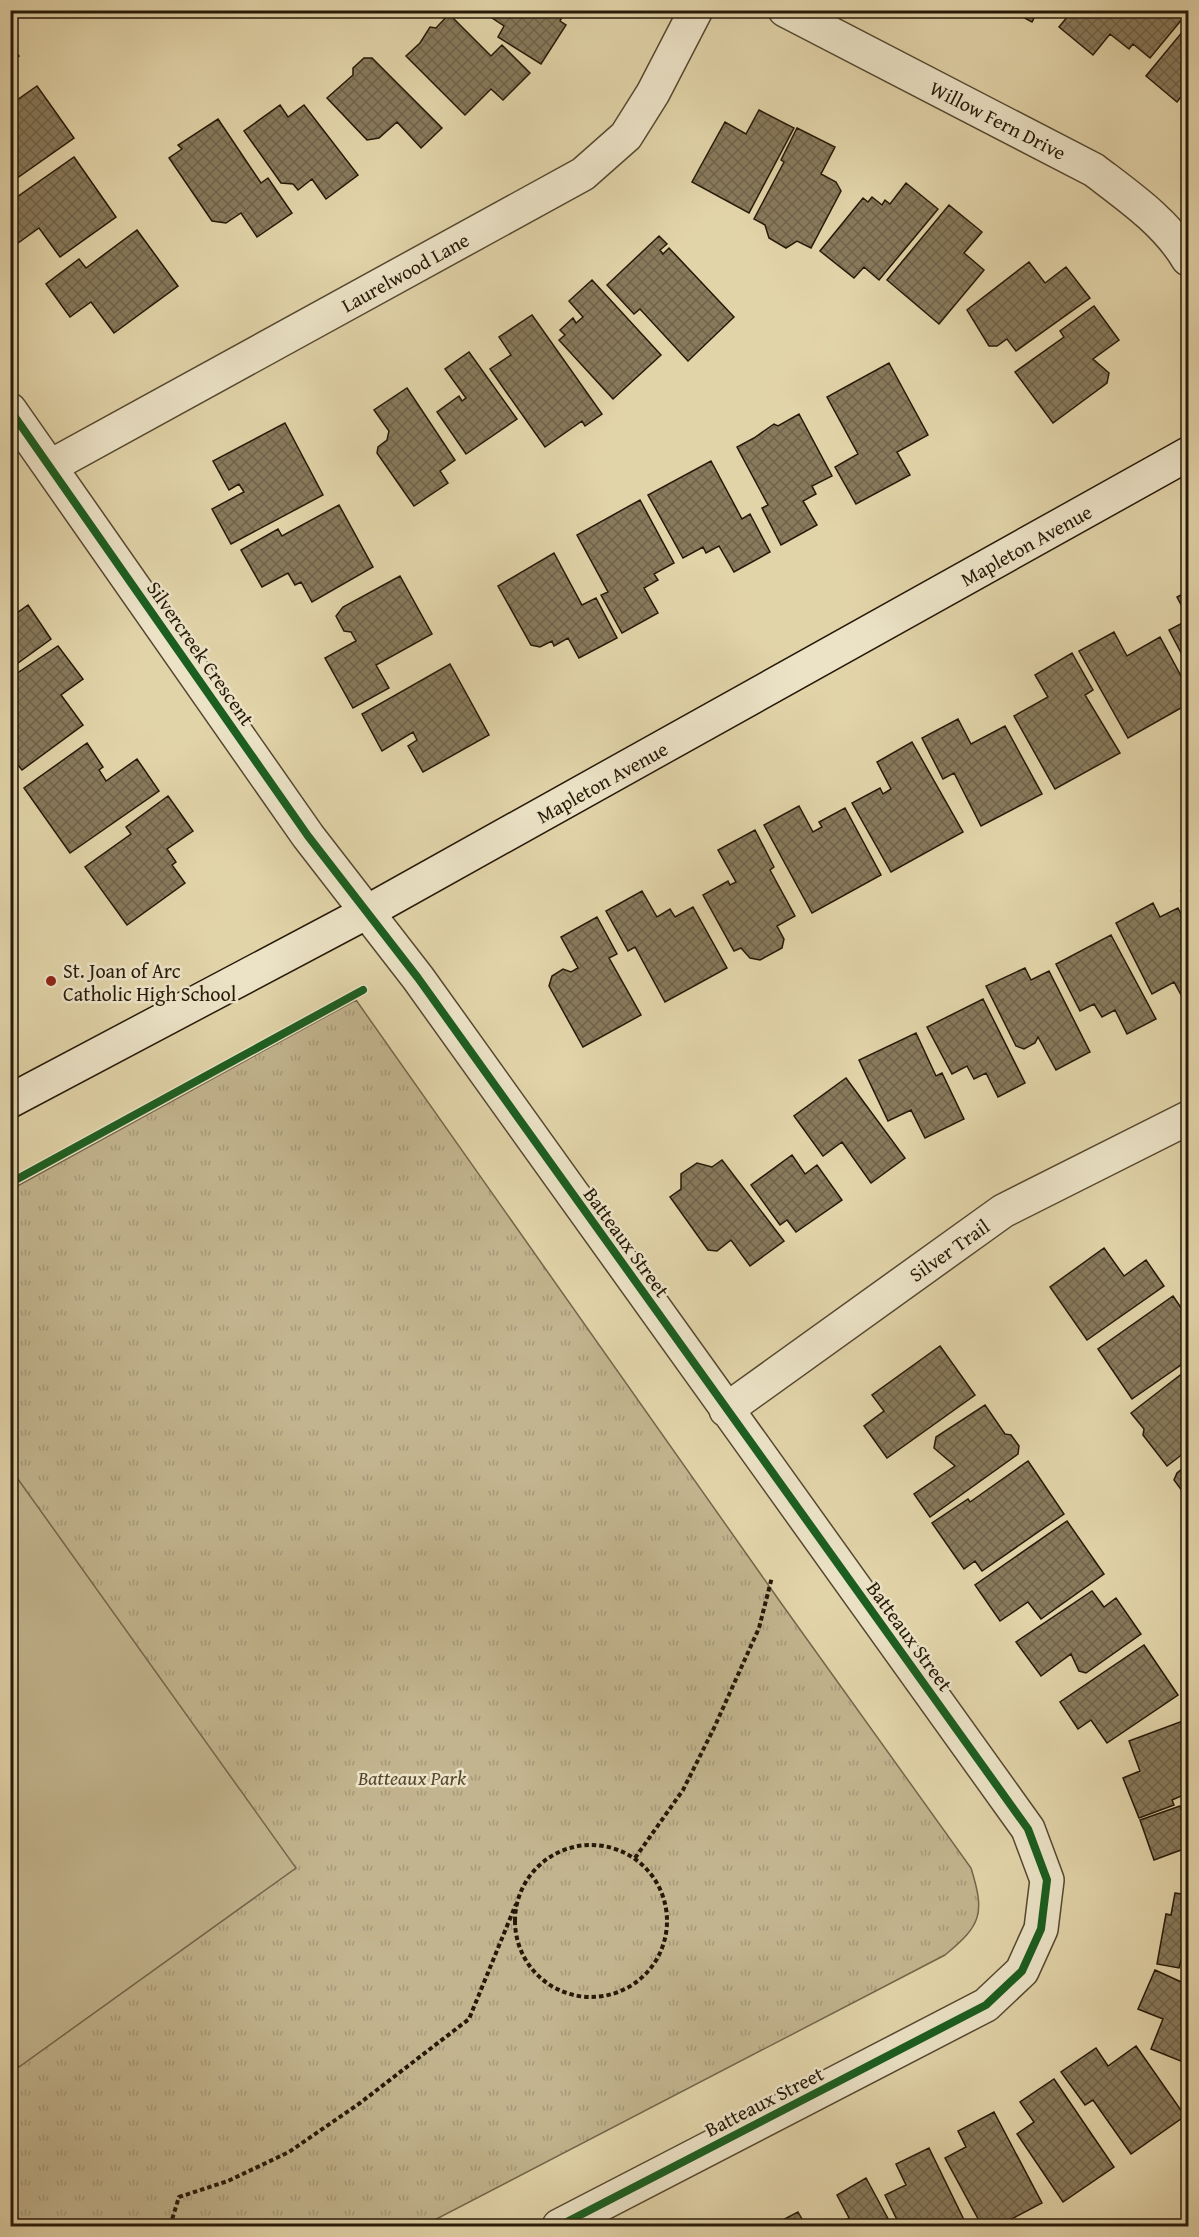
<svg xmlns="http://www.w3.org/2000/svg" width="1199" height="2237" viewBox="0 0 1199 2237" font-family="'Gentium Book Plus',serif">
<defs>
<pattern id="park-tufts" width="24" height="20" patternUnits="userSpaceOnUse" patternTransform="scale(1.5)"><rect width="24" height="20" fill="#c2b48e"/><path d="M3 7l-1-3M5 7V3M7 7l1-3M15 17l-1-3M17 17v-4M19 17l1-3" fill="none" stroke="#a79a79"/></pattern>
<pattern id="building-cross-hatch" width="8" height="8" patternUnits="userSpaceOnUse" patternTransform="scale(1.5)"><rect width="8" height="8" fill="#887a5c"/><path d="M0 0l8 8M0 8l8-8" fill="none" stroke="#6f634a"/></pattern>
</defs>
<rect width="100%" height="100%" fill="#e2d4a9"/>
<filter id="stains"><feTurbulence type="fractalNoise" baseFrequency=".00333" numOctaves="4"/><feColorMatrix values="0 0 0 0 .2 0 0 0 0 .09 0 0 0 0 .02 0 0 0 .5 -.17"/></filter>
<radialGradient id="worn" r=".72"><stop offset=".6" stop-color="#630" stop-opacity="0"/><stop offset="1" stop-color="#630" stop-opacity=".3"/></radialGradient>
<path fill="url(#park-tufts)" stroke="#74664b" stroke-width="1.5" d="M356,1000l425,603 190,265c14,45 11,57 -26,87l-522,271h-399l-14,-19v-1017z"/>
<path fill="#c2b48e" stroke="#74664b" stroke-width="1.5" d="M10,1468l286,400 -277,199 -9,-13z"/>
<path fill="url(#building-cross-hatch)" stroke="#261908" stroke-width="1.5" d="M480,10h86l-6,11 6,4 -25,39 -43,-27 6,-11z
M1010,10h28l-6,12z
M1073,10h115v2l-38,46 -17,-14 -4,5 -19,-15 -17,21 -34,-28z
M449,14l42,42 11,-11 28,28 -27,27 -12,-11 -26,26 -59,-59 14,-13 10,-16 6,1z
M1188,25v63l-11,14 -31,-26z
M10,44l9,12 -9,6z
M364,58h8l70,70 -21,20 -24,-26 -18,16 -12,2 -40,-42 26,-23v-7z
M37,86l37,52 -64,45v-78z
M280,105l8,12 16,-12 54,70 -32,24 -14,-20 -14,11 -5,-6 -12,-1 -37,-52z
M759,110l35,18 -45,85 -57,-31 33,-60 21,12z
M218,119l43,64 7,-5 24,35 -35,24 -16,-24 -15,10 -14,-2 -43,-63 13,-9 -4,-4z
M797,128l38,19 -14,27 15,8 5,9 -30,57 -14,-7 -11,7 -17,-10 -4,-13 -11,-6 30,-57 -3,-2z
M74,157l42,60 -56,40 -21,-29 -21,15 -8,-11v-30z
M906,183l32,26 -59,71 -15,-13 -10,11 -34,-27 43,-53 5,4 4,-5 10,8 3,-5 5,4z
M949,205l33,27 -18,21 20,17 -45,54 -52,-44z
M137,230l41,56 -64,47 -23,-31 -21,15 -24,-33 33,-25 7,9z
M659,236l8,8 -7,6 3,4 6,-6 65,69 -46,44 -48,-52 -6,5 -27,-29z
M1029,262l16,21 21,-16 24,31 -74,53 -9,-12 -10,7h-8l-22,-36z
M592,280l69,75 -48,44 -54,-59 6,-5 -5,-5 13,-12 3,5 7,-6 -14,-16z
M1094,306l25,34 -26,19 16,14 -2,10 -54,40 -38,-51 49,-35 -4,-6z
M532,315l70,99 -17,12 -3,-5 -37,26 -55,-78 21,-14 -12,-18z
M469,352l48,67 -51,35 -29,-42 22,-16 3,5 4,-3 -21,-29z
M889,363l39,72 -31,17 13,23 -54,29 -21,-37 23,-13 -31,-57z
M407,388l48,72 -15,11 8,12 -34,23 -37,-53 1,-6 9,-7 2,-9 -15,-21z
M799,414l33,62 -20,10 4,8 -13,7 14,24 -36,20 -19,-37 6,-3 -31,-58 17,-9 20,-14 4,2z
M285,423l38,72 -92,49 -19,-35 32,-17 -5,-8 -10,6 -16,-29z
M711,461l31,58 8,-5 20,38 -36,20 -15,-26 -13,7 -3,-6 -20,11 -35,-63z
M640,500l34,63 -20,11 4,6 -14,8 14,25 -36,20 -21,-38 7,-3 -31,-57z
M339,505l34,62 -61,35 -11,-20 -6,3 -7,-12 -26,14 -21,-37 37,-21 4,7z
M554,553l28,52 14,-7 21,40 -38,20 -11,-20 -14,8 -2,-5 -12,6 -9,-2 -33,-59z
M400,576l32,58 -56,31 13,23 -36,20 -28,-50 31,-17 -5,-9 -7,-1 -8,-15 7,-9z
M1188,591v27l-11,-21z
M28,605l23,34 -33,24 -6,-8 -2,2v-39z
M1188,620v46l-19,-36z
M1114,632l13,24 33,-19 28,52v15l-60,34 -49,-87z
M58,646l25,33 -22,16 22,30 -61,45 -12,-15v-77z
M1072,653l21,37 -8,5 35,58 -65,36 -41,-73 34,-19 -13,-22z
M450,664l39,71 -66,37 -15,-26 9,-6 -4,-8 -31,19 -20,-37z
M958,719l13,25 34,-18 37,68 -61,32 -27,-53 -11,6 -21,-41z
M912,742l51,90 -72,40 -39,-69 28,-15 3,6 8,-5 -14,-27z
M87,743l16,24 -4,3 7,11 31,-22 22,32 -89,62 -46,-65z
M168,796l25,35 -26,18 9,13 -4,3 13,18 -58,42 -42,-58 46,-33 -5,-7z
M799,806l14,26 9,-5 -3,-5 26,-14 36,67 -69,38 -48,-88z
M755,830l19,37 -4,3 25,46 -18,10 7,13 -2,9 -22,12 -10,-2 -9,-10 -7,3 -31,-56 25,-14 2,4 6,-3 -18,-32z
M1188,888v18l-7,-15z
M642,891l15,26 13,-8 5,8 18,-10 34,61 -62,34 -30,-55 -7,4 -22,-40z
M1153,903l7,14 18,-9 10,21v74l-2,1 -12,-22 -22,12 -36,-71z
M597,917l20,37 -8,4 32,57 -58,32 -34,-61 3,-10 11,-7 8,3 7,-4 -17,-31z
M1111,935l45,84 -29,15 -12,-24 -13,7 -8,-13 -14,7 -24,-47z
M1025,968l6,12 18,-9 41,81 -34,18 -18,-33 -3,6 -11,6 -8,-3 -30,-60z
M983,999l42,84 -27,14 -12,-24 -12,6 -7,-13 -15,8 -25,-47z
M916,1033l20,43 6,-3 22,46 -39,19 -14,-28 -23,11 -29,-61z
M846,1078l59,80 -34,25 -29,-41 -19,14 -29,-40z
M792,1155l13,19 12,-9 25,35 -46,32 -9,-12 -7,5 -29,-40z
M722,1160l62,81 -34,25 -19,-26 -14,11 -9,-1 -38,-53 11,-8v-15l16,-11 15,4z
M1104,1248l20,28 22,-16 18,26 -77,54 -37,-53z
M1173,1296l15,22v42l-56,39 -34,-50z
M940,1346l35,49 -88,63 -23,-32 20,-15 -12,-16z
M1188,1369v81l-21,16 -24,-31 1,-6 -13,-16z
M985,1405l20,29 6,1 8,11 -1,8 -88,63 -16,-23 41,-28 -21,-18 2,-11z
M1028,1461l36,53 -82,57 -7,-10 -11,8 -32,-46 36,-24 2,3z
M1188,1464v35l-14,-19 3,-7z
M1067,1521l37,53 -63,45 -13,-17 -28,19 -25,-36z
M1092,1591l12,16 12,-9 25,36 -55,39 -7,-2 -8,-17 -30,22 -25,-34z
M1144,1645l34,50 -71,48 -16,-23 -13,9 -18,-27z
M1188,1719v74l-16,7 2,5 -35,13 -16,-40 17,-7 -11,-30z
M1180,1806l3,9 5,-2v50h-2l-5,-13 -27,10 -14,-40z
M1175,1893l13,2v66l-7,-1 -2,8 -22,-4 9,-50 5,1z
M1155,1970l33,15v79l-37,-15 12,-30 -25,-10z
M1136,2046l49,70 -54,38 -38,-54 -8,5 -24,-33 35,-24 12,18z
M1054,2079l60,88 -51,35 -46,-68 17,-12 -14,-20z
M994,2112l48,91 -44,23h-16l-37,-68 21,-11 -8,-16z
M929,2148l37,76 -4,2h-62l-15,-31 21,-10 -10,-21z
M866,2178l26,48h-59l16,-8 -12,-23z
M798,2212l8,14h-32l-1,-1z"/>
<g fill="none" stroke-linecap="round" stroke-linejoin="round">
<g stroke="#554830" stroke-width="36">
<path id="street" d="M785,10l309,160c34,26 72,52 94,89
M10,410l298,426 110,142 610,851 19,51 -6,49 -19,42 -36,34 -427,221
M51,466l532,-292 43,-38 27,-43 43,-83
M726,1410l277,-199 185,-93"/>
</g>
<g stroke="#261908" stroke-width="36">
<path id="secondary" d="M10,1101l357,-189 821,-458"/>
</g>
<path stroke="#261908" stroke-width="4" stroke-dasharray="4.5 3" stroke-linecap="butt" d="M515 1921a76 76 0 1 1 152 0a76 76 0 1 1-152 0Z
M635,1858l48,-68 31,-62 45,-100 13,-51
M170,2226l9,-29 49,-16 61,-29 71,-49 109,-84 47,-115"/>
<use href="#street" stroke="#ece3c7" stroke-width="33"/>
<use href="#secondary" stroke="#ece3c7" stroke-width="33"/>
<g stroke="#ece3c7" stroke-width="11">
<path id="cycleway" d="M10,410l298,426 110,142 610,851 19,51 -6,49 -19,42 -36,34 -427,221
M10,1183l353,-193"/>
</g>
<use href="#cycleway" stroke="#1b5e20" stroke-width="8"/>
</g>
<circle fill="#8f2418" stroke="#ece3c7" stroke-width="2" cx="51" cy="981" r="6"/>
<g text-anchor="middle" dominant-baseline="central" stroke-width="5" stroke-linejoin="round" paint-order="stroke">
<g font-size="20" fill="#261908" stroke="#ece3c7">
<text transform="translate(998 120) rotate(27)">Willow Fern Drive</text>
<text transform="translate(405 272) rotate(-29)">Laurelwood Lane</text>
<text transform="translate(1026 545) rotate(-29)">Mapleton Avenue</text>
<text transform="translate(201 653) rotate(55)">Silvercreek Crescent</text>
<text transform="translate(602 782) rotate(-29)">Mapleton Avenue</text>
<text transform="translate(627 1242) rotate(54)">Batteaux Street</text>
<text transform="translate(949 1250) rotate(-35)">Silver Trail</text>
<text transform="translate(910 1636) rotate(54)">Batteaux Street</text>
<text transform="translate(764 2101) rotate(-27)">Batteaux Street</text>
</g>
<g font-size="20" fill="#261908" stroke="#ece3c7" text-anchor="start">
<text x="63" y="970">St. Joan of Arc<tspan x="63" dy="23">Catholic High School</tspan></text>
</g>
<g font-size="20" font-style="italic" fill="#554830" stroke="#ece3c7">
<text x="412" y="1777">Batteaux Park</text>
</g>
</g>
<rect width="1199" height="2237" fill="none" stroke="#e2d4a9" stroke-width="36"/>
<rect x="12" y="12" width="1175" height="2213" fill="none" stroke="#261908" stroke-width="3"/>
<rect x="18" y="18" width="1163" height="2201" fill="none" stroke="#261908" stroke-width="1.5"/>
<rect width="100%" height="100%" filter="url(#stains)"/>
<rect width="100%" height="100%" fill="url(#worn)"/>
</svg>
